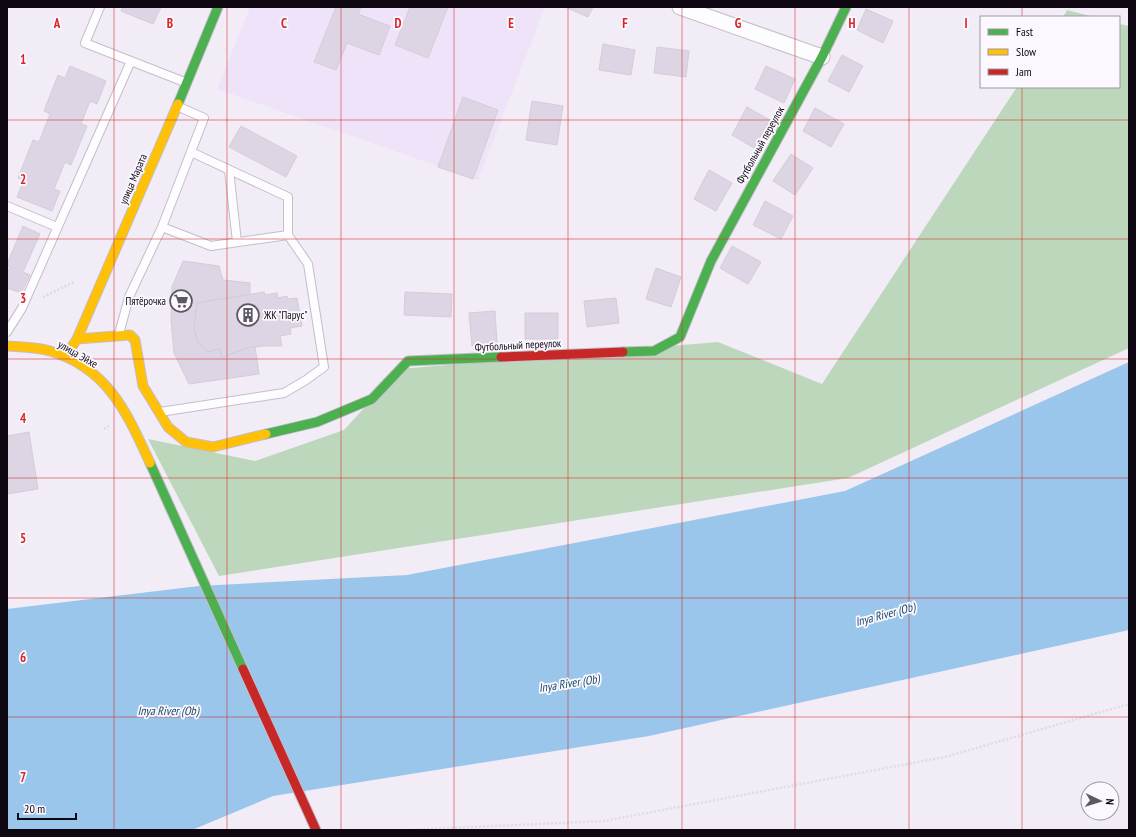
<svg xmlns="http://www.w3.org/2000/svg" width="1136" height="837" viewBox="0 0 1136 837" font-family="'PT Sans Narrow',sans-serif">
<rect width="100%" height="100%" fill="#f2ecf7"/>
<path fill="#efe3f9" d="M250,7h295l-67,173 -261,-91z"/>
<path fill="#bdd7bc" d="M1067,10l27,7h-31z
M1119,24l10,2v322l-281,130 -629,98 -71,-137 107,22 89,-31 56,-61 318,-27 104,42 195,-297h102z"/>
<path fill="#99c6ea" d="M1129,362v268l-480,106 -376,60 -81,34h-185v-221l192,-23 208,-11 438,-84z"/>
<path fill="#ddd5e4" stroke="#d3cdd8" d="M123,7h38l-8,17 -32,-13z
M336,7h25l-3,7 32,12 -11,29 -32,-12 -11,27 -22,-8z
M410,7h38l-20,51 -33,-13z
M565,7h28l-5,10z
M866,9l27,12 -10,22 -26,-13z
M603,44l32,6 -4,25 -32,-5z
M657,47l32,4 -3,26 -32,-4z
M842,55l21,11 -14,26 -21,-11z
M70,66l36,15 -9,23 -7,-3 -9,23 6,2 -16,39 -6,-3 -11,27 6,2 -8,20 -35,-14 7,-17 -6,-2 15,-38 6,2 11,-28 -6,-3 14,-36 7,3z
M766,66l29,13 -11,24 -29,-14z
M463,97l35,13 -25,69 -35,-12z
M532,101l31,5 -6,39 -31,-5z
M747,107l23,13 -16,28 -22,-13z
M815,108l29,16 -13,23 -28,-16z
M241,126l56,30 -11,21 -57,-30z
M791,154l22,14 -18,27 -22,-14z
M709,170l23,13 -16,28 -22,-12z
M765,201l28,15 -12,23 -28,-14z
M23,226l17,8 -17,38 7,3 -9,18 -14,-5v-14l3,-7 -3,-1v-2z
M732,246l29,16 -13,22 -28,-16z
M183,261l36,5 4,14 27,3v11l-53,9 -3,25 3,13 10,11 13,-3 2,9 8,-4 17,-6 8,-1 4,27 -70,10 -15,-31 -3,-33 1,-33z
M656,268l25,9 -10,30 -25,-8z
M264,292l1,3 12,-2 1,5 9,-2 1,3 9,-1 5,28 -12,2 1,6 -11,2 2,10h-19l-16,2 -17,6 -8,4 -2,-9 -13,3 -10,-11 -3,-13 3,-25z
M405,292l47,2 -1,23 -47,-2z
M616,298l3,25 -32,4 -3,-26z
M495,311l2,33 -25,2 -3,-33z
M525,313h33v26h-33z
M29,432l9,57 -31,5v-58z"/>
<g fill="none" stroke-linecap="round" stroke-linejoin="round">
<g stroke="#c4bec9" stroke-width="10">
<path id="lane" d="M100,7l-15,36 102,40
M229,170l8,72
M7,206l50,21
M162,227l49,19 77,-11v-38l-97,-45
M7,332l15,-24 109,-247
M119,334l10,-37 33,-70 42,-109 -27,-12
M160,412l124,-19 22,-13 18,-13 -16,-103 -20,-29"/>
</g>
<g stroke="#c4bec9" stroke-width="17">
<path id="street" d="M680,7l142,50"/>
</g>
<g stroke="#c4bec9" stroke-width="11">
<path id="fast" d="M178,104l40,-97
M623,352l31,-1 26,-14 31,-76 111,-204 24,-50
M266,434l51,-12 55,-23 36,-38 93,-4
M150,463l93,206"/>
</g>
<g stroke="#c4bec9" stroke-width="11">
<path id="slow" d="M77,339l53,-4 5,5 8,46 25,41 18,15 27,5 53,-13
M7,346c14,1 29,1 43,5 58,17 77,62 100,112
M71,348l6,-9 101,-235"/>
</g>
<g stroke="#c4bec9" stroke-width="11">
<path id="jam" d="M501,357l122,-5
M243,669l73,161"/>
</g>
<path stroke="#dedce0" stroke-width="2.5" stroke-dasharray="2 2" stroke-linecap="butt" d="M43,297l31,-15
M104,429l6,-4
M407,830l197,-9 341,-64 184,-53"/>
<use href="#lane" stroke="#fdfcfe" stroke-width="8"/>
<use href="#street" stroke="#fdfcfe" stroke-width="15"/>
<use href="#fast" stroke="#4caf50" stroke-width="9"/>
<use href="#slow" stroke="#ffc107" stroke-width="9"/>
<use href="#jam" stroke="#c62828" stroke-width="9"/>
</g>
<path fill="none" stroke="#d62828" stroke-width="1" stroke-opacity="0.55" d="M114,7v823M227,7v823M341,7v823M454,7v823M568,7v823M682,7v823M795,7v823M909,7v823M1022,7v10M1022,87v743M7,120h1122M7,239h1122M7,359h1122M7,478h1122M7,598h1122M7,717h1122"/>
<defs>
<g id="supermarket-ring" transform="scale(1.15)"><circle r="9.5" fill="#fcf8ff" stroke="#5e5863" stroke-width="1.5"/><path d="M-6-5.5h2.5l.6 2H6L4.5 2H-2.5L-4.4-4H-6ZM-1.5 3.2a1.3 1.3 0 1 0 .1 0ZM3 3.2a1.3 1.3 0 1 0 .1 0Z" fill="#5e5863"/></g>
<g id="building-ring" transform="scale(1.15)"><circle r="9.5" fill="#fcf8ff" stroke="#5e5863" stroke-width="1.5"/><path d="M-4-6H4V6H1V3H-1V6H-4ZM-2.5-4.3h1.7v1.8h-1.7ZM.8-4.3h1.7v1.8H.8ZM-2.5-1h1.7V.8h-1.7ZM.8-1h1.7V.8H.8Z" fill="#5e5863"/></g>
</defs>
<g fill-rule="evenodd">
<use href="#supermarket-ring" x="181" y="301"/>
<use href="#building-ring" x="248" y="315"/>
</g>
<g text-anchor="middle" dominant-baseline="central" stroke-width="3.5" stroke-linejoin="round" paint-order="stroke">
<g font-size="11" fill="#0f0813" stroke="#fcf8ff">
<text transform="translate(760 145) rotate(-61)">Футбольный переулок</text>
<text transform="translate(133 179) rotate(-67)">улица Марата</text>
<text transform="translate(518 345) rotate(-3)">Футбольный переулок</text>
<text transform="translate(78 354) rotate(30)">улица Эйхе</text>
</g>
<g font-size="11" fill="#0f0813" stroke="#fcf8ff" text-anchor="end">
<text x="166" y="301">Пятёрочка</text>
<text x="264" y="315" text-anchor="start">ЖК "Парус"</text>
</g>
<g font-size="12" font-style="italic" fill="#154969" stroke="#fcf8ff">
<text transform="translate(885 614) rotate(-15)">Inya River (Ob)</text>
<text transform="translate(569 683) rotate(-9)">Inya River (Ob)</text>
<text x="168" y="710">Inya River (Ob)</text>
</g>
</g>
<g font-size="13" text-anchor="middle" font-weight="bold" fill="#d62828" stroke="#fcf8ff" stroke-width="3.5" stroke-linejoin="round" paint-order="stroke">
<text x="57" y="28">A</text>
<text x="170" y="28">B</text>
<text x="284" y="28">C</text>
<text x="398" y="28">D</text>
<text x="511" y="28">E</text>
<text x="625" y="28">F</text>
<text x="738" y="28">G</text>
<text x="852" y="28">H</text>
<text x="966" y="28">I</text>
<text x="23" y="64">1</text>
<text x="23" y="184">2</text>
<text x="23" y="303">3</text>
<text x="23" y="423">4</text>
<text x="23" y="543">5</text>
<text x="23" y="662">6</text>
<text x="23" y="782">7</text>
</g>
<rect width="1136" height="837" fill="none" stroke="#0f0813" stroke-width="16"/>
<rect x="980" y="16" width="140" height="72" fill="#fcf8ff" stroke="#9d98a1"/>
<rect x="988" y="29" width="20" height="6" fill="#4caf50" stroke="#9d98a1"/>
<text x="1016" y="36" font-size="12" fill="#0f0813">Fast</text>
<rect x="988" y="49" width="20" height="6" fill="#ffc107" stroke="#9d98a1"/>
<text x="1016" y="56" font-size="12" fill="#0f0813">Slow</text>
<rect x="988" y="69" width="20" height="6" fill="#c62828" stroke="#9d98a1"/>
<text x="1016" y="76" font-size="12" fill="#0f0813">Jam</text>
<g transform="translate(1100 801) rotate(94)"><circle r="19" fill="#fcf8ff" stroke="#9d98a1"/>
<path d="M0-3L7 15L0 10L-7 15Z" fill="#5e5863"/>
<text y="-6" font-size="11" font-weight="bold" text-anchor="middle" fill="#0f0813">N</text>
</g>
<path d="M18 813v6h58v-6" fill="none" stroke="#0f0813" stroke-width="2"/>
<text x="24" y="813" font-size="12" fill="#0f0813" stroke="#fcf8ff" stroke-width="3" paint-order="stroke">20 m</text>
</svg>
